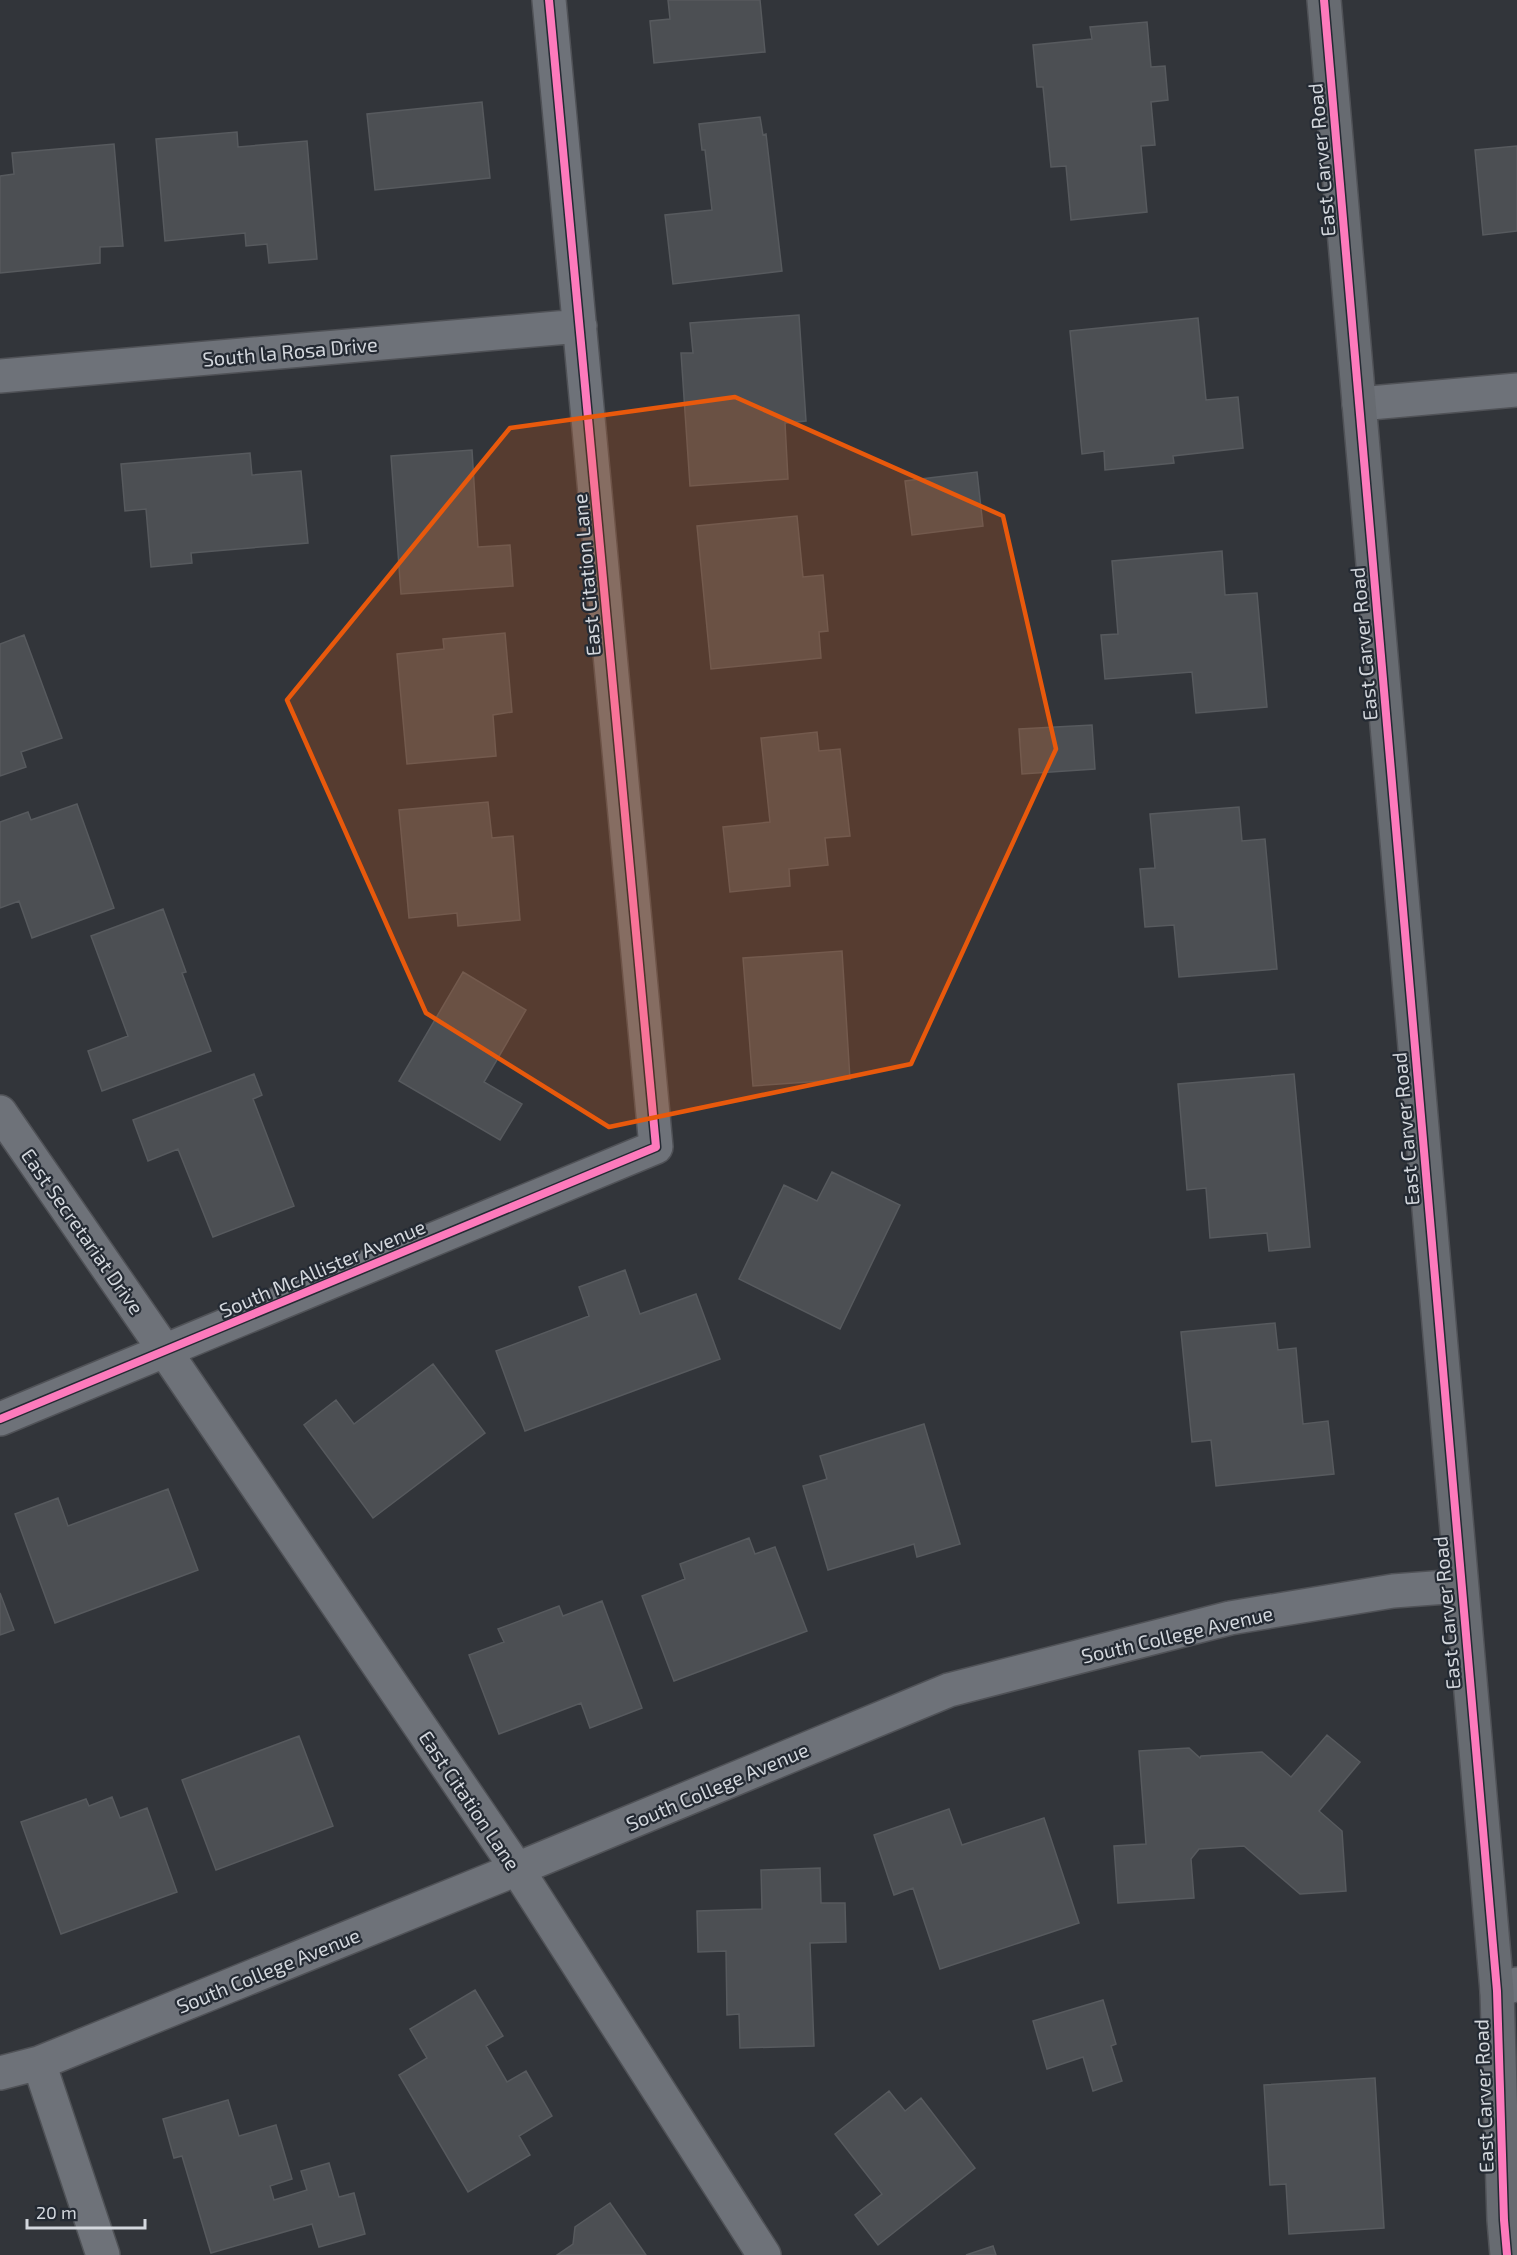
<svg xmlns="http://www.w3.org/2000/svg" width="1517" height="2255" viewBox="0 0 1517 2255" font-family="'Exo 2',sans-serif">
<rect width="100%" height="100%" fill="#32353a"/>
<path fill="#4c4f53" stroke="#575a5e" stroke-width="1.5" d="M668,0h92l5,52 -111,11 -4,-42 20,-2z
M1147,22l4,45 14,-1 3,34 -17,2 4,43 -14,1 6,66 -76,8 -5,-54 -15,1 -8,-80h-6l-4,-42 59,-6 -2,-12z
M482,102l8,76 -115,12 -8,-76z
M760,117l3,18 3,-1 16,137 -109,13 -8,-69 47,-5 -7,-60h-3l-3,-26z
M237,132l1,15 69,-6 10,118 -48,4 -2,-19 -21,2 -1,-13 -80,8 -9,-102z
M114,144l9,102 -23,1v16l-100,10v-97l14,-2 -2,-21z
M1517,146v85l-34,4 -8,-85z
M799,315l7,106 -21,2 3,56 -98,7 -9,-133h12l-3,-30z
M1198,318l8,82 32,-3 5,51 -70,8 1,7 -69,7 -1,-19 -22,3 -12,-123z
M472,450l6,97 32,-2 3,41 -112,8 -10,-138z
M250,453l2,22 49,-4 7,72 -117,10 1,10 -41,4 -5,-58 -21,2 -4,-47z
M977,472l6,54 -71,9 -7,-54z
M797,516l6,61 20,-2 5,56 -9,1 2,26 -110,11 -14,-143z
M1222,551l3,44 32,-2 10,114 -71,6 -4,-41 -87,7 -4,-44 17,-1 -6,-73z
M505,633l7,79 -19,3 3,41 -89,8 -10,-110 47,-5 -1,-10z
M24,635l38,103 -41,14 5,15 -26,9v-132z
M1092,725l3,44 -73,5 -3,-45z
M817,732l2,19 21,-2 10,87 -25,2 3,27 -39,4 1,17 -60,6 -7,-65 47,-5 -9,-84z
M488,802l4,36 21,-2 7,84 -62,6 -1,-13 -48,5 -10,-108z
M77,804l37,104 -82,30 -13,-37 -19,7v-86l28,-10 3,8z
M1239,807l3,34 23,-2 12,130 -98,8 -5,-52 -29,2 -5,-58 15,-1 -5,-54z
M163,909l23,63 -4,1 29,78 -109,40 -14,-40 40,-15 -37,-100z
M842,951l8,128 -97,7 -10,-128z
M463,972l63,38 -42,72 38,22 -22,36 -101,-59z
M254,1074l8,21 -9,4 41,107 -81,31 -35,-88 -30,12 -15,-41z
M1294,1074l16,173 -41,4 -2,-18 -57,5 -4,-50 -19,2 -9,-106z
M832,1172l68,33 -60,124 -101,-50 45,-94 33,16z
M625,1270l15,44 56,-20 24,65 -195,72 -29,-80 93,-35 -10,-29z
M1275,1323l3,27 18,-2 7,76 25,-3 6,53 -118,12 -5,-46 -19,2 -11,-110z
M433,1364l52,69 -112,85 -69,-93 32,-25 18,24z
M924,1424l36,120 -43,13 -3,-13 -86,26 -25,-84 24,-7 -7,-23z
M168,1489l30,81 -143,53 -40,-109 43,-16 10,28z
M749,1538l6,16 20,-7 32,84 -133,50 -32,-85 43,-17 -5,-15z
M0,1593l14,37 -14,5z
M602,1601l40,107 -52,20 -9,-25 -82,31 -30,-79 35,-13 -6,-13 61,-23 4,10z
M1327,1735l33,27 -41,49 23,20 4,60 -46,3 -56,-48 -45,3 -8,10 3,39 -76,5 -4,-57 32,-2 -7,-93 50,-3 11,10 1,-2 61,-4 29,25z
M299,1736l34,90 -117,44 -34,-90z
M112,1797l8,21 27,-10 30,84 -116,42 -40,-112 65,-23 3,7z
M949,1809l13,36 82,-27 35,105 -139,46 -27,-81 -19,7 -20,-60z
M820,1868l1,35h24l1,39 -36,1 4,103 -74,2 -1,-34 -12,1 -1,-64 -28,1 -1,-41 65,-2 -1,-39z
M475,1990l28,46 -17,10 21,36 19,-11 26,45 -33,20 11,19 -62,37 -69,-117 28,-17 -17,-29z
M1103,2000l13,44 -5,2 11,35 -29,10 -10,-34 -36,12 -14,-48z
M1375,2078l9,150 -95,6 -3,-50 -16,1 -6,-100z
M889,2091l16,20 16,-13 54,70 -97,77 -23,-30 27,-21 -47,-60z
M228,2100l11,36 37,-11 16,54 -22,7 4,14 33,-10 -6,-19 28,-8 10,34 15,-4 11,41 -46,13 -7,-23 -101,29 -29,-97 -8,2 -11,-39z
M610,2203l36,52h-89l16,-11 2,-17z
M993,2246l3,9h-30z"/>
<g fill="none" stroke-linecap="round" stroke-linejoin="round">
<g stroke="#505257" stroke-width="36">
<path id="street" d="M0,376l580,-50
M1359,404l158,-14
M0,1112l165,239 352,518 247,386
M0,1419l656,-272 -107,-1147
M1497,1991l20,-7
M39,2063l64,192
M0,2073l39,-10 478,-194 432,-179 281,-72 163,-27 67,-5"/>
</g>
<g stroke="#505257" stroke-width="36">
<path id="secondary" d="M1324,0l173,1991 7,229 3,35"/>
</g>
<use href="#street" stroke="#6e7279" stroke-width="33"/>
<use href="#secondary" stroke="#676b71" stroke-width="33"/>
<g stroke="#242a33" stroke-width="11">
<path id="cycleway" d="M1324,0l173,1991 7,229 3,35
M0,1419l656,-272 -107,-1147"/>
</g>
<use href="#cycleway" stroke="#fd7abc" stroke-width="8"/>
</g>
<path fill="#e8590c" fill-opacity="0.2" stroke="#e8590c" stroke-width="4.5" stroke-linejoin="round" d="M735,397l268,119 53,233 -145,315 -302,63 -183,-114 -139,-313 223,-272z"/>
<g text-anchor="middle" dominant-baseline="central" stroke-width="4.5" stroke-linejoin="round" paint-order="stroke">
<g font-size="20" fill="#d3d7dd" stroke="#242a33">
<text transform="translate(1321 160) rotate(-95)">East Carver Road</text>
<text transform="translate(290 351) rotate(-5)">South la Rosa Drive</text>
<text transform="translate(586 575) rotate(-95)">East Citation Lane</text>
<text transform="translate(1363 644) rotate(-95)">East Carver Road</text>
<text transform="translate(1405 1129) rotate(-95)">East Carver Road</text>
<text transform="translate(83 1231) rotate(55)">East Secretariat Drive</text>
<text transform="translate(322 1268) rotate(-23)">South McAllister Avenue</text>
<text transform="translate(1446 1613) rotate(-95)">East Carver Road</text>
<text transform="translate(1177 1634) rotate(-13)">South College Avenue</text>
<text transform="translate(717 1786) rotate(-23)">South College Avenue</text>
<text transform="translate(470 1800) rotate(56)">East Citation Lane</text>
<text transform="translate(268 1970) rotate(-22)">South College Avenue</text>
<text transform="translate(1483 2096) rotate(-92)">East Carver Road</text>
</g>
</g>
<path d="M27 2219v9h118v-9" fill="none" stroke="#d3d7dd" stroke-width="3"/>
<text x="36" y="2219" font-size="18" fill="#d3d7dd" stroke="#242a33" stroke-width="4.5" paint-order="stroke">20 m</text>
</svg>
